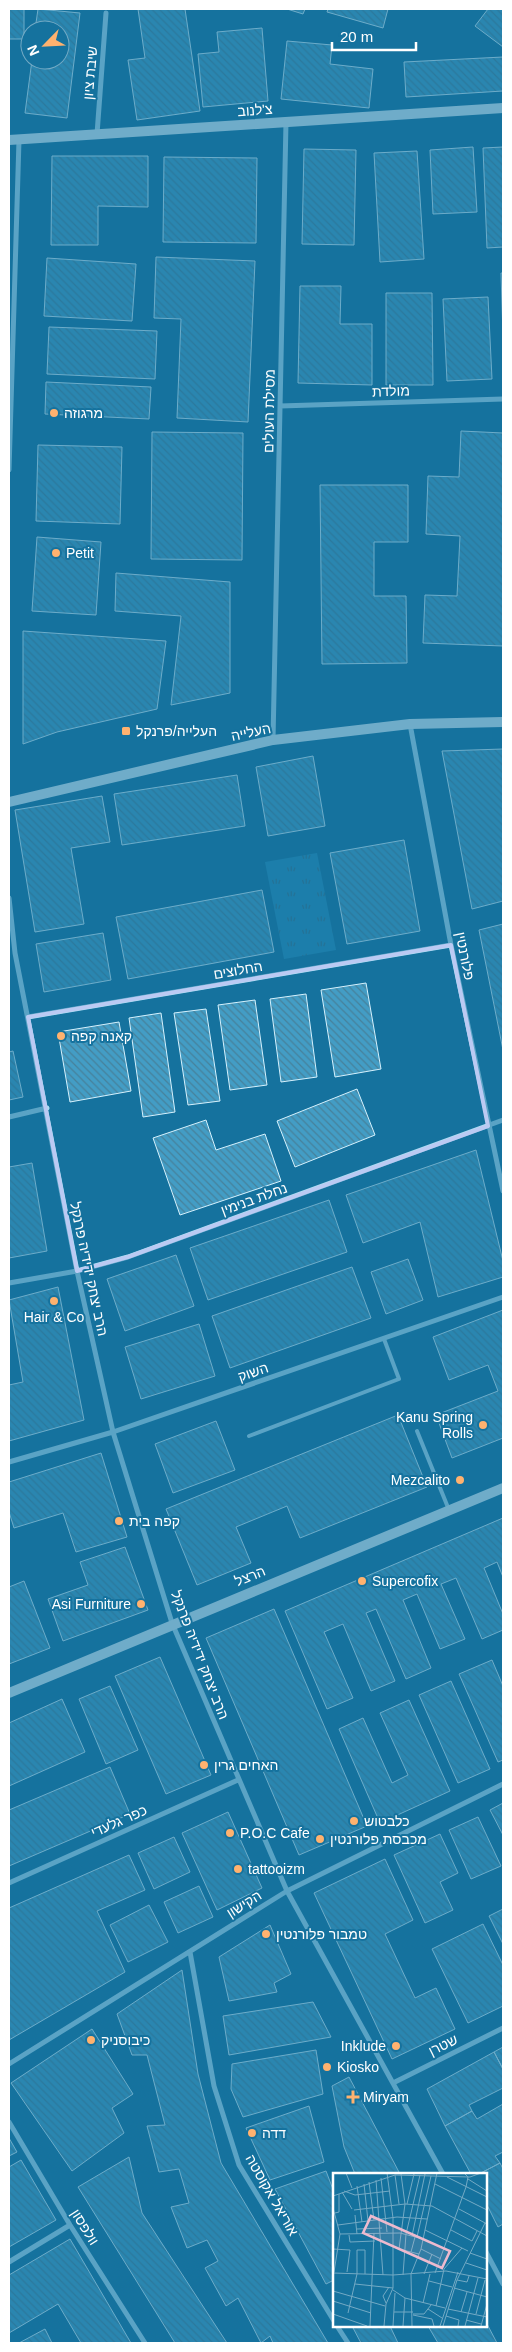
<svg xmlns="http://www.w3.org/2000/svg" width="512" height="2352" viewBox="0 0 512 2352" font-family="Arial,'Noto Sans Hebrew',sans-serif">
<defs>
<pattern id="park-tufts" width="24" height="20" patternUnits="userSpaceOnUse" patternTransform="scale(1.25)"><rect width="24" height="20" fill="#258cba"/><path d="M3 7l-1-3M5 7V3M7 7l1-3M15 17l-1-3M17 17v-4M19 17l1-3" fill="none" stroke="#35728e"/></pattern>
<pattern id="building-back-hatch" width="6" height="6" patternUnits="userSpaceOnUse" patternTransform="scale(1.25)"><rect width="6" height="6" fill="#439dc5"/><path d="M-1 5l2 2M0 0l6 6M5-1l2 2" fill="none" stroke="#46819b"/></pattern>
</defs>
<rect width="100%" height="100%" fill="#15729e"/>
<path fill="url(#park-tufts)" d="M317,853l19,97 -52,9 -19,-97z"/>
<path fill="url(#building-back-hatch)" stroke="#d5f1fd" d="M9,9h15v30h-15z
M38,9l42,4 -13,105 -42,-5 7,-53h28v-30h-25z
M138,9h47l15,102 -63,9 -9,-60 17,-2z
M287,9h18l-2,5z
M328,9h60l-5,19 -56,-16z
M488,9h15v38l-28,-21z
M262,28l6,73 -65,6 -5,-53 21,-2 -2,-20z
M287,41l45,4 -2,19 43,5 -4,39 -88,-9z
M503,57v34l-97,6 -2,-35z
M473,147l4,65 -44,2 -3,-64z
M503,147v100l-16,1 -4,-100z
M304,149l52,1 -2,95 -52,-1z
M417,151l7,108 -44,3 -6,-109z
M52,156h96v51l-50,-1v39h-47z
M164,157l93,1 -1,85 -93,-1z
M156,257l99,4 -7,161 -71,-4 4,-99 -27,-1z
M47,258l89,6 -4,57 -88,-5z
M501,273h2v63z
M300,286h41l-1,38h32v61l-74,-2z
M386,293h46l1,92h-47z
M488,297l4,82 -45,2 -4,-82z
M49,327l108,4 -2,48 -108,-5z
M46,382l105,5 -2,32 -104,-5z
M461,431l42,2v213l-80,-3 2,-48 32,1 3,-60 -34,-2 2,-58 31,1z
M152,432l91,1 -1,127 -91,-1z
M38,445l84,2 -2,77 -84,-3z
M320,485h88v57h-34v54h32l1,67 -85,1z
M37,537l64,5 -5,73 -64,-4z
M116,573l114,9v111l-59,12 10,-89 -66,-5z
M23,631l143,10 -9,68 -100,23 -34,12z
M503,749v152l-31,8 -30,-158z
M313,756l12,70 -57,10 -12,-69z
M237,775l8,51 -123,19 -8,-51z
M102,796l8,46 -39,6 13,76 -49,8 -20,-122z
M404,840l16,91 -73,13 -17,-91z
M262,890l12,62 -146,27 -12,-62z
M503,924v126l-24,-120z
M103,933l8,47 -67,12 -8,-48z
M366,983l15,86 -46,8 -14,-87z
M306,994l11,83 -36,5 -11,-83z
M255,1000l12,85 -37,5 -12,-85z
M206,1009l14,92 -32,4 -14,-92z
M161,1013l14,99 -32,5 -14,-99z
M119,1022l12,69 -61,11 -12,-70z
M13,1051l10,46 -14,3v-48z
M357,1089l18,46 -80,32 -18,-46z
M206,1120l10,30 49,-16 16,47 -101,34 -27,-77z
M476,1150l27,111v16l-65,20 -18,-75 -57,21 -17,-48z
M32,1163l15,88 -38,7v-91z
M329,1200l18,52 -139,48 -18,-52z
M176,1255l18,51 -69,25 -18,-52z
M408,1259l15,41 -37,14 -15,-42z
M352,1267l19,51 -141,50 -18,-52z
M58,1287l26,133 -75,21v-56l14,-3 -14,-82z
M503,1310v128l-51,20 -16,-43 62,-24 -10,-26 -39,15 -16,-43z
M199,1324l16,52 -74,23 -16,-52z
M398,1415l29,72 -127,51 -13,-32 -51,21 15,36 -54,22 -31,-76z
M216,1421l19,49 -62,23 -18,-49z
M101,1453l26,84 -51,15 -13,-39 -49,15 -5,-16v-30z
M503,1518v59l-6,-15 -13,6 19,46v16l-21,9 -26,-61 -15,6 24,55 -25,10 -23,-55 -14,6 28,68 -25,11 -30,-70 -10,4 29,68 -24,10 -28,-67 -19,8 29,66 -26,11 -42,-98z
M125,1547l23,63 -85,31 -15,-42 40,-14 -8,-23z
M24,1581l26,67 -41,16v-77z
M274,1609l93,217 -68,29 -93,-217z
M160,1657l51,118 -45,19 -51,-118z
M492,1660l11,26v74l-5,2 -39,-88z
M451,1681l39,88 -32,14 -39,-88z
M110,1686l28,64 -32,14 -27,-65z
M62,1699l23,53 -76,34v-63z
M409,1700l41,91 -70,32 -41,-94 24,-11 29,65 16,-8 -28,-62z
M110,1767l20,47 -121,52v-56z
M503,1803v32l-13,-25z
M228,1812l34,76 -45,22 -35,-77z
M478,1817l23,49 -30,13 -22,-49z
M440,1834l18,39 -18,9 13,28 -28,13 -31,-68z
M174,1837l16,35 -36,17 -16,-36z
M129,1855l16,35 -48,21 28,61 -116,68v-132z
M385,1859l28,61 -28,14 30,64 21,-10 19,41 -63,30 -78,-166z
M199,1886l14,31 -35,16 -14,-31z
M149,1905l19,37 -40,20 -18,-37z
M503,1909v35l-14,-28z
M483,1924l20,41v41l-35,17 -36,-74z
M270,1925l21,49 -17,9 3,9 -48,9 -10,-44z
M182,1970l16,104 23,89 107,180h-55l-3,-7 -9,7 -23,-45 -12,8 -21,-38 13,-7 -11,-21 -20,8 -16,-41 18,-4 -10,-34 -20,3 -12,-46 18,-1 -18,-70h-15l-15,-41z
M313,2002l18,35 -102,18 -6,-39z
M92,2029l41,65 -21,14 12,25 -52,38 -61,-88z
M503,2047v22l-9,-17z
M316,2050l7,44 -80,23 -12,-28 1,-25z
M494,2052l9,17v19l-34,17 3,6 -27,15 -18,-37z
M349,2077l51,97h-45l-11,-27 -12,-61z
M503,2104v48l-8,4 5,7 -21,11h-8l-26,-48 27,-15 5,8z
M309,2106l15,56 -54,18 -24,-52z
M9,2138l8,14 -8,4z
M129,2157l13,56 85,130h-52l-97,-156z
M21,2160l35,60 -47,27v-80z
M500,2163l3,6v55l-5,3 -12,-24v-29h-7z
M326,2171l8,21v88l-8,4 -51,-95z
M70,2239l61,104h-50l-23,-39 -49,29v-58z
M486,2322l11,21h-59l-10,-17h58z
M352,2326h38l8,17h-37z
M45,2329l7,14h-33z"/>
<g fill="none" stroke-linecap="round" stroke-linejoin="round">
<path stroke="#addef3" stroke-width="4" d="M417,1431l32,79
M249,1436l150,-57 -15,-40"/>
<path stroke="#addef3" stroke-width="5" d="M97,134l9,-121
M280,406l223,-7
M9,470l10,-330
M410,724l41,221 52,246
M273,740l13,-618
M9,898l6,55 62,318 36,161 59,191 115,268 156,283
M28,1017l423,-72
M9,1117l38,-9
M9,1283l68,-12 51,-14 375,-137
M9,1462l104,-30 390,-135
M9,1883l229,-103
M190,1952l24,134 25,79 95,156
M9,2064l278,-173 216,-107
M393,2083l110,-55
M9,2122l61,103 75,118
M486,2252l17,32
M9,2262l61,-37
M337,2326l11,17"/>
<path stroke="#dcf2fd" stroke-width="10" d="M9,140l494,-32
M9,802l264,-62 137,-16 93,-2
M9,1693l494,-205"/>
</g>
<path d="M0 0H512V2352H0ZM451,945l37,181 -360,131 -51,14 -49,-254z" fill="#15729e" fill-opacity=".55" fill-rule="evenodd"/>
<path fill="none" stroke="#bbcaf3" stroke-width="4" stroke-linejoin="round" d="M451,945l37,181 -360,131 -51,14 -49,-254z"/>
<g fill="#ffb26f" stroke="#15729e" stroke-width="2">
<circle cx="54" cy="413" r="5"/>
<circle cx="56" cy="553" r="5"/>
<rect x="121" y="726" width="10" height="10" rx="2.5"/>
<circle cx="61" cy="1036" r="5"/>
<circle cx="54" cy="1301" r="5"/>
<circle cx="483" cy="1425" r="5"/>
<circle cx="460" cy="1480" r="5"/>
<circle cx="119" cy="1521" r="5"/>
<circle cx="362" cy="1581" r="5"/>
<circle cx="141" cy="1604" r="5"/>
<circle cx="204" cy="1765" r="5"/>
<circle cx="354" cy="1821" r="5"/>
<circle cx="230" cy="1833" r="5"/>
<circle cx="320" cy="1839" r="5"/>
<circle cx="238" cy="1869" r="5"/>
<circle cx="266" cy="1934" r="5"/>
<circle cx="91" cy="2040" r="5"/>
<circle cx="396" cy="2046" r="5"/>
<circle cx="327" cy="2067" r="5"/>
<path d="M350.5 2089.5h5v5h5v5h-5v5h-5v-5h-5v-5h5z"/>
<circle cx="252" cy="2133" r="5"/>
</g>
<g text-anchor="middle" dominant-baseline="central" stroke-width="4" stroke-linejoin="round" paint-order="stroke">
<g font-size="14" fill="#fff" stroke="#15729e">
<text transform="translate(90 73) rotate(-85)">שיבת ציון</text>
<text transform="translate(255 110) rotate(-4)">צ'לנוב</text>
<text transform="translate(391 391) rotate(-2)">מולדת</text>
<text transform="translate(269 411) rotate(-89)">מסילת העולים</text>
<text transform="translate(251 732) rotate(-12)">העלייה</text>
<text transform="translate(465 956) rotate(79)">פלורנטין</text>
<text transform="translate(238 970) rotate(-10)">החלוצים</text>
<text transform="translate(254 1199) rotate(-20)">נחלת בנימין</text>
<text transform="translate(89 1269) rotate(78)">הרב יצחק ידידיה פרנקל</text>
<text transform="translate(253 1372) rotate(-19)">השוק</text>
<text transform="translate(250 1576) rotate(-22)">הרצל</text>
<text transform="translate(200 1655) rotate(69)">הרב יצחק ידידיה פרנקל</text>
<text transform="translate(119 1821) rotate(-24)">כפר גלעדי</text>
<text transform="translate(244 1904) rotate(-32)">הקישון</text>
<text transform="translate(443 2045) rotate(-26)">שטרן</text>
<text transform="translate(272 2195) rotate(60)">אוריאל אקוסטה</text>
<text transform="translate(85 2227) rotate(58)">וולפסון</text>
</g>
<g font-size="14" fill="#fff" stroke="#15729e" text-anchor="start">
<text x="64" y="413">מרגוזה</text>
<text x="66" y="553">Petit</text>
<text x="136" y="731">העלייה/פרנקל</text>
<text x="71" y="1036">קאנה קפה</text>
<text x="54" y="1317" text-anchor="middle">Hair &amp; Co</text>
<text x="473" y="1417" text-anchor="end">Kanu Spring<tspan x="473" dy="16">Rolls</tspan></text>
<text x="450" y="1480" text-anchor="end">Mezcalito</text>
<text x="129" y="1521">קפה בית</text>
<text x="372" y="1581">Supercofix</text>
<text x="131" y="1604" text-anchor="end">Asi Furniture</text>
<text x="214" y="1765">האחים גרין</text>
<text x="364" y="1821">כלבטוש</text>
<text x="240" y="1833">P.O.C Cafe</text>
<text x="330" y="1839">מכבסת פלורנטין</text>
<text x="248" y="1869">tattooizm</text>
<text x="276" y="1934">טמבור פלורנטין</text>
<text x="101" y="2040">כיבוסניק</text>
<text x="386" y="2046" text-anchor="end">Inklude</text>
<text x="337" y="2067">Kiosko</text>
<text x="363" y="2097">Miryam</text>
<text x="262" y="2133">דדה</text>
</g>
</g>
<g transform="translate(333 2173)">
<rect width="154" height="154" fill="#15729e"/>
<path fill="none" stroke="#73aac5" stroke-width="1" d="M13,0l6,15M68,1l4,30 -6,45 20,5M62,2l4,29M114,4l40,20M48,5l6,54M135,6l19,12M43,7l7,95M36,9l5,38M31,11l4,37M102,11l52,26M24,13l5,36M11,18l11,4 35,-4M9,19l10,17M0,23l62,-21 75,2 11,-4M74,31l7,-30M0,35l7,26 -6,38M126,36l28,15M21,37l51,-6 27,2 55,30M2,40l4,-1v-18M22,42l2,19M5,52l59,-8 30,2M24,56l25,-1M92,57l43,21M118,57l21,11 5,-10M7,61l60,-1 23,6 22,10M16,62l1,7 25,-1M79,63l13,-62M84,64l14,-61M0,76l17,1 -3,22M88,76l20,10M78,79l4,-15M137,80l17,6M133,90l21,7M0,100l60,2 53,-4 41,8M102,100l31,-86 2,-10 -4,-4M91,101l8,-20M70,102l3,-41 14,-59M124,107l10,2 2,-6M96,108l23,6M22,111l38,4M121,115l33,9M60,117l12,8 40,10M0,118l52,15M0,128l38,12M53,130l-3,-7 6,-9M90,130l7,-29M103,133l8,-37 18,-21M95,136l14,9M115,136l39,8M61,139h19M128,139l6,-20M15,140l9,-39v-24h8v24M0,141l34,12M80,141h11l7,-9M143,141l9,-34M80,142l19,4 2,7M113,143l13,4 -1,6M133,147l15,4M37,153l4,-93M51,153l2,-22 7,-16v-70l-6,-45M60,153l2,-33M70,153l2,-28M79,153l-1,-52 10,-25 16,-76M107,153l18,-54M110,153l14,-46 28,-57M132,153l13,-48M148,153l6,-22"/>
<path fill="#edbace" fill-opacity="0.15" stroke="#edbace" stroke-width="2.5" d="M38,43l79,35 -8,17 -79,-35z"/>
<rect width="154" height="154" fill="none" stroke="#fff" stroke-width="2.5"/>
</g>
<rect width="512" height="2352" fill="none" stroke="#ffffff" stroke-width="20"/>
<g transform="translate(45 45) rotate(246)"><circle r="24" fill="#15729e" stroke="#73aac5"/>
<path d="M0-4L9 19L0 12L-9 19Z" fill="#ffb26f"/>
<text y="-8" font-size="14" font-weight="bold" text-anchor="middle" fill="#ffffff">N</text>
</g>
<path d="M332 42v8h84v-8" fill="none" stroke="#ffffff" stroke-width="2.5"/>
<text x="340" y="42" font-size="15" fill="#ffffff" stroke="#15729e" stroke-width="4" paint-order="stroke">20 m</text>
</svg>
